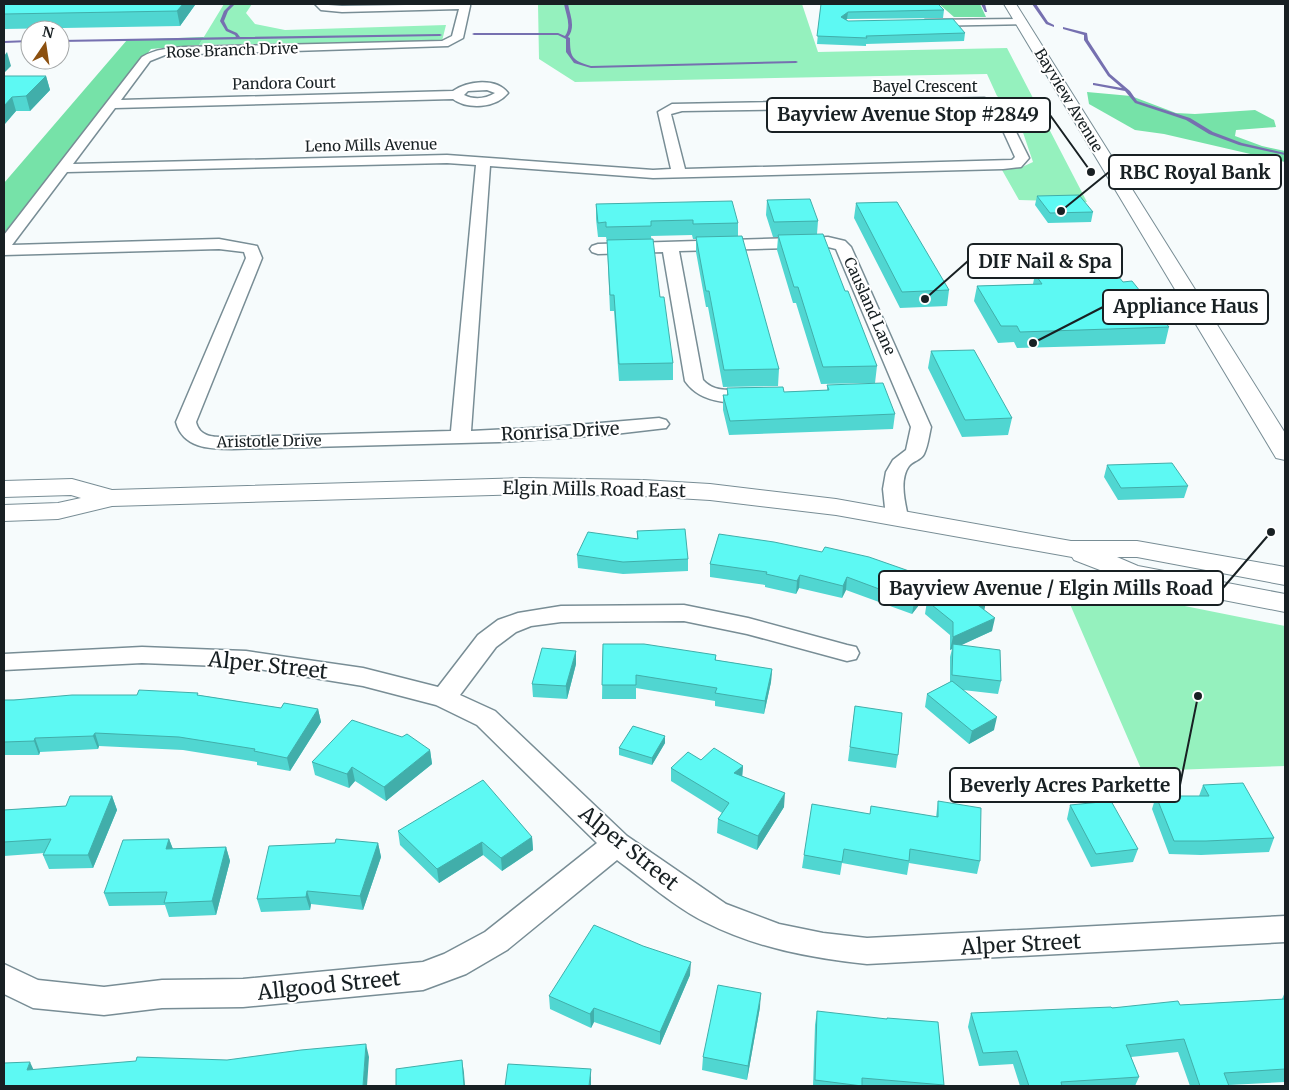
<svg xmlns="http://www.w3.org/2000/svg" width="1289" height="1090" viewBox="0 0 1289 1090" font-family="Merriweather,serif">
<rect width="100%" height="100%" fill="#f6fbfc"/>
<path fill="#95f1be" d="M224,4h28l-6,9 9,11 30,6 161,-5 -4,16 -243,4z
M538,4h264l16,48 189,-4 80,154 -68,-2 -17,-30 18,-2 13,-6 -17,-50 -19,-16 -10,-22 -412,8 -36,-23z
M1060,581l225,45v140l-143,5z"/>
<path fill="#76e2a8" d="M939,4h41l6,13h-32z
M204,37l-5,8 -48,4 -147,184v-50l123,-143z
M1087,92l44,4 45,17 19,1 60,-4 19,10 2,7 -40,3 -1,6 27,10 23,5v11l-121,-28 -29,-4 -46,-26z"/>
<g fill="none" stroke-linecap="round" stroke-linejoin="round">
<path fill="#7670b0" fill-rule="evenodd" d="M231,4h4l-7,7 -4,10 4,8 9,4 3,4 200,-3 2,1 -2,1 -380,6v-2l176,-3 -1,-2 -9,-4 -6,-10 4,-10z
M564,4h4c2,11 8,23 0,33l2,1c0,20 2,22 21,28l205,-5 2,1 -2,1 -205,5 -17,-5 -8,-11v-13l-8,-4h-84l-2,-1 2,-1h84l7,3c7,-10 1,-21 -1,-32z
M981,4h4l2,8h-2z
M1032,4h4l12,18 6,3v2l-8,-3z
M1063,27l24,6 1,7 22,34 20,17 7,10 53,17 23,14 29,11 43,10v2l-46,-10 -30,-11 -23,-14 -51,-17 -10,-12 -32,-6v-2h1l28,5 -14,-12 -24,-36v-5l-21,-6z
M30,40v2l-26,1v-2z"/>
<g stroke="#788d95" stroke-width="3">
<path id="street" d="M315,4l27,2 128,-2v2l-7,32 -15,8 -283,9 -15,6 -29,39 332,-9c14,-10 43,-14 55,2 -12,15 -40,17 -55,6l-338,9 -42,56 374,-9 206,15 18,-1 -13,-57 14,-8 312,-6 14,4 5,4 26,52 -8,9 -18,2 -350,9 -163,-12 -19,265 82,-4 106,-9 7,2 3,4 -3,4 -60,7 -107,7 -267,7c-23,0 -49,-1 -56,-27l70,-164 -2,-6 -25,-3 -215,6v-20l138,-178c13,-8 28,-9 43,-10l257,-6 10,-5 7,-27 -117,3 -21,-2zM487,90l8,3c-10,6 -21,7 -31,2l4,-4zM983,106l11,5 21,46 -3,3 -327,9 -14,-55 11,-3zM447,163l29,2 -25,266 -219,6c-15,0 -32,2 -36,-15l66,-164 -5,-12 -38,-7 -207,6 55,-73z
M1021,19l4,1 1,2 -1,2 -100,2 -5,-3 5,-3z
M828,237l17,4 6,6 80,180c-2,8 -3,19 -7,27 -3,6 -11,7 -15,12 -10,14 -4,36 -1,51l-3,5 -8,2 -8,-2 -3,-5 -3,-28 3,-17 7,-12 13,-10 5,-23 -75,-178 -8,-2 -149,4 24,129c16,18 42,5 62,10l3,4 -3,4c-27,7 -63,8 -80,-17l-22,-129 -65,2 -6,-2 -2,-3 2,-3 6,-2z
M684,605l64,13 99,27 9,2 3,6 -3,6 -9,2 -100,-27 -63,-13 -123,1 -30,4 -15,6 -20,15 -36,48 35,16 132,125 99,68 53,20 44,9 44,5 418,-22v26l-418,22c-56,-6 -111,-16 -162,-42 -29,-14 -62,-43 -88,-62l-110,90 -41,24 -43,16 -180,17 -81,1 -58,7 -71,-7 -29,-14v-30l34,16 66,7 58,-7 81,-1 180,-17 21,-8 41,-22 112,-89 -120,-118 -41,-20 -73,-19 -117,-19 -104,-4 -138,7v-16l138,-7 104,4 117,17 75,19 40,-52 20,-15 20,-7 43,-7z"/>
</g>
<g stroke="#788d95" stroke-width="2">
<path id="secondary" d="M1004,4h12l269,429v27l-9,-2 -3,-5z
M523,478l120,2 67,4 126,15 235,42h66l148,26v18l-148,-28h-20l21,9 147,28v18l-154,-30 -57,-22 -2,-3 -236,-42 -126,-15 -67,-4 -120,-2 -411,12 -54,13 -54,2v-16l54,-2 23,-5 -10,-3 -67,2v-16l68,-2 40,11z"/>
</g>
<use href="#street" fill="#fff" fill-rule="evenodd"/>
<use href="#secondary" fill="#fff" fill-rule="evenodd"/>
</g>
<path fill="#50d6d1" d="M4,4h191v1l-15,21 -176,3z
M821,4l123,6 -1,8 -96,1 -1,1 2,1 117,12 -1,8 -98,3v2l-49,-2z
M4,76h42l4,14 -20,21h-14l-12,14z
M1037,196l56,16 -2,10 -43,1 -13,-18z
M767,200l51,21 -1,13 28,57 32,75 -2,17 -54,1 -25,-81h-3l-16,-53 1,-13h-5l-7,-22z
M856,203l93,87 -2,16 -47,2 -46,-90z
M596,204l142,19v13l41,133 -1,17 -55,1 -15,-80h-2l-10,-55v-13h-3l-1,-4 -41,1 9,61 13,66v17l-54,1 -5,-70h-4l-3,-69 -1,-5h-8l-2,-18z
M1050,267l73,15 46,45 -4,17 -148,4 -3,-6 -16,1 -24,-42 3,-15 56,-2 2,-10h14z
M931,351l81,67 -4,17 -46,2 -34,-69z
M827,385l68,29 -2,15 -164,6 -6,-25v-15h4v-7l57,4 43,-2z
M1107,465l81,21 -4,12 -66,2 -14,-23z
M637,531l51,28v12l-65,3 -45,-6 -1,-13 60,-16z
M719,534l210,58 -17,22 -66,-24 -4,8 -43,-10 -3,6 -31,-7v-2l-55,-8v-13z
M987,598l-3,12 8,21 -31,14 40,36 -3,13 -35,-4 31,40 -25,14 -44,-37 2,-13 23,-12v-25l2,-8 -2,1v-15l-25,-21 2,-13z
M603,644l113,11v5l56,9 -1,13 -7,32 -49,-8v-5l-79,-13v11h-34z
M576,664l-9,35 -34,-2 -1,-13z
M198,695l83,13 37,1 3,13 -31,49 -33,-6v-3l-74,-12 -84,-4 -1,3 -58,3 -1,3h-35v-55z
M855,706l43,49 -2,13 -48,-7z
M665,743l-13,22 -33,-10v-7z
M430,750l2,14 -46,37 -31,-20 -6,7 -34,-13 -3,-13z
M701,760l42,6 -1,10 42,31 -27,43 -40,-17 1,-14 4,-6 -51,-32v-13z
M1203,785l71,53 -5,14 -68,3 -32,-1 -17,-45 4,-13h43z
M112,796l5,14 -24,58 -44,1 -6,-14 2,-2 -41,3v-46l62,-4z
M938,801l42,60 -3,13 -68,-11 -2,12 -65,-12 -2,12 -38,-7 2,-13 66,-41 66,3z
M1070,805l68,44 -5,13 -42,5 -24,-48z
M398,831l134,6 1,13 -31,21 -19,-16 -44,28 -39,-38z
M169,839l4,10 53,-2 4,14 -14,54 -47,2 -4,-12 -56,1 -5,-13z
M378,843l3,14 -18,53 -52,-6 -1,6 -49,2 -4,-13z
M690,975l-30,70 -66,-23 -3,6 -41,-19 -1,-13z
M1285,992v90l-56,3v1h-39l-12,-34 -47,5 8,20 -4,9h-115l-7,-22 -34,2 -11,-39 3,-14 209,-8 102,-6z
M760,1007l-13,73 -45,-10 1,-13z
M817,1011l127,74 -1,1h-130l2,-61z"/>
<path fill="#41aeaa" d="M183,4h12v1l-15,21 -3,-15z
M848,12l-1,7 -7,6 1,-8z
M7,52l4,14 -7,7v-17z
M46,76l4,14 -20,21 -4,-15z
M12,97l4,14 -12,14v-19z
M800,575l-1,13 -3,6 1,-13z
M847,577l-1,13 -4,8 1,-12z
M932,579l-3,13 -17,22 2,-12z
M987,598l-3,13 -9,-8z
M995,618l-3,13 -39,18v-5l-1,5 -2,1 3,-13z
M576,651v13l-9,35 -1,-13z
M772,669l-1,13 -7,32 1,-13z
M318,709l3,13 -31,49 -3,-13z
M997,717l-3,13 -25,14 3,-13z
M95,733l4,13 -1,3 -5,-13z
M665,736v7l-13,22v-7z
M35,738l5,14 -1,3 -5,-14z
M430,750l2,14 -46,37 -2,-14z
M743,766l-1,13 -8,-6z
M352,767l3,14 -6,7 -2,-14z
M785,793l-1,14 -27,43 1,-14z
M112,796l5,14 -24,58 -5,-13z
M532,837l1,13 -31,21 -1,-13z
M169,839l5,13 -8,-3z
M482,842l1,13 -44,28 -2,-14z
M378,843l3,14 -18,53 -3,-14z
M226,847l4,14 -14,54 -4,-14z
M307,891l4,13 -1,6 -4,-13z
M691,962l-1,13 -30,70v-13z
M761,993l-1,14 -13,73 1,-14z
M594,1008v14l-3,6 -1,-14z
M366,1044l3,13 -2,29h-4z
M462,1060l2,13 1,13h-1z
M30,1062l6,13 -9,-5z
M591,1069v17h-2z"/>
<path fill="#5df9f3" stroke="#41aeaa" d="M4,4h179l-6,7 -173,3z
M821,4h117l6,6 -96,2 -7,5 7,4 105,-2 12,14 -99,3 1,2 -50,-2z
M4,76h42l-20,20 -14,1 -8,9z
M1079,195l14,17 -43,1 -13,-17z
M810,199l8,22 -44,1 -7,-22z
M732,201l6,22 -45,1v-4l-42,1v5l-45,1v-5l-8,1 -2,-19z
M897,202l52,88 -47,2 -46,-89z
M823,234l22,57h3l29,75 -54,1 -25,-80h-4l-16,-52z
M742,236l37,133 -55,1 -15,-79h-3l-10,-54z
M653,239l7,58h4l9,66 -54,1 -5,-69h-4l-3,-55z
M1108,264l15,18 9,-1 37,46 -149,5 -3,-6h-16l-24,-40 65,-2 -7,-10 20,-1 -5,-6z
M974,350l38,68 -47,2 -34,-69z
M883,383l12,31 -165,7 -7,-26h5l-1,-7 56,-1 1,5 45,-2 -2,-5z
M1172,463l16,23 -67,2 -14,-23z
M685,529l3,30 -65,3 -46,-7 11,-23 50,7 -1,-8z
M719,534l55,8 48,10 3,-5 44,10 63,22 -18,23 -67,-25 -4,9 -43,-11 -3,6 -31,-7 1,-2 -57,-8z
M968,583l19,15 -12,5 20,15 -42,19v-15l-26,-21z
M603,644h41l72,11 -1,5 57,9 -7,32 -50,-8 2,-5 -81,-13v10h-34z
M953,644l47,6 1,31 -49,-6z
M542,648l34,3 -10,35 -34,-2z
M952,681l45,36 -25,14 -45,-37z
M139,690l59,3 -1,2 84,13 3,-5 34,6 -31,49 -33,-7 1,-2 -76,-12 -84,-4 -2,3 -58,2 -1,3 -30,1v-42h10l58,-5h65z
M855,706l47,7 -4,42 -48,-8z
M352,720l50,17 5,-3 23,16 -46,37 -32,-20 -5,7 -35,-12z
M633,726l32,10 -13,22 -33,-10z
M714,748l29,18 -9,7 51,20 -27,43 -40,-17 11,-16 -58,-35 17,-16 13,8z
M483,780l49,57 -31,21 -19,-16 -45,27 -39,-38z
M1243,783l31,55 -68,3h-32l-18,-45h53l-6,-11z
M70,796h42l-24,59h-45l8,-16 -47,3v-32l62,-4z
M938,801l43,7 -1,53 -70,-12 -1,12 -65,-12 -2,13 -38,-7 8,-51 58,10 1,-8 67,11z
M1111,801l27,48 -42,5 -26,-49z
M169,839l-3,10 60,-2 -14,54 -48,2 3,-11 -63,1 19,-53z
M336,839l42,4 -18,53 -53,-5 -1,6 -49,2 12,-53 66,-3z
M594,925l49,21 48,16 -31,70 -66,-24 -4,6 -41,-18z
M718,985l43,8 -13,73 -45,-9z
M1285,999v70l-61,4 5,13h-29l-16,-47 -58,6 13,32 -78,5 1,4h-33l-12,-35 -34,2 -12,-40 140,-6 1,1 66,-7 2,4z
M817,1011l70,8v-1l51,4 6,63 -82,-7v8l-47,-6z
M366,1044l-3,42h-359v-23l26,-1 -3,8 109,-9 1,-4 90,3 74,-10z
M462,1060l2,26h-68v-17z
M508,1064l83,5 -2,17h-84z"/>
<g text-anchor="middle" dominant-baseline="central" stroke-width="4" stroke-linejoin="round" paint-order="stroke">
<g font-size="15" fill="#182023" stroke="#fff">
<text transform="translate(232 50) rotate(-2)">Rose Branch Drive</text>
<text transform="translate(284 83) rotate(-1)">Pandora Court</text>
<text x="925" y="86">Bayel Crescent</text>
<text transform="translate(1069 100) rotate(59)">Bayview Avenue</text>
<text transform="translate(371 145) rotate(-1)">Leno Mills Avenue</text>
<text transform="translate(870 306) rotate(66)">Causland Lane</text>
<text transform="translate(269 441) rotate(-1)">Aristotle Drive</text>
</g>
<g font-size="18" fill="#182023" stroke="#fff">
<text transform="translate(560 431) rotate(-3)">Ronrisa Drive</text>
<text transform="translate(594 489) rotate(1)">Elgin Mills Road East</text>
</g>
<g font-size="21" fill="#182023" stroke="#fff">
<text transform="translate(268 665) rotate(6)">Alper Street</text>
<text transform="translate(629 848) rotate(39)">Alper Street</text>
<text transform="translate(1021 944) rotate(-3)">Alper Street</text>
<text transform="translate(329 985) rotate(-6)">Allgood Street</text>
</g>
</g>
<path fill="none" stroke="#182023" stroke-width="2" d="M1091 172L1050 115M1061 211L1109 172M925 299L968 261M1033 343L1103 307M1271 532L1223 588M1198 696L1180 785"/>
<g fill="#182023" stroke="#fff" stroke-width="2">
<circle cx="1091" cy="172" r="5"/>
<circle cx="1061" cy="211" r="5"/>
<circle cx="925" cy="299" r="5"/>
<circle cx="1033" cy="343" r="5"/>
<circle cx="1271" cy="532" r="5"/>
<circle cx="1198" cy="696" r="5"/>
</g>
<g fill="#fff" stroke="#182023" stroke-width="2">
<rect x="767" y="98" width="283" height="34" rx="5"/>
<rect x="1109" y="155" width="172" height="34" rx="5"/>
<rect x="968" y="244" width="154" height="34" rx="5"/>
<rect x="1103" y="290" width="165" height="34" rx="5"/>
<rect x="879" y="571" width="344" height="34" rx="5"/>
<rect x="950" y="768" width="230" height="34" rx="5"/>
</g>
<g font-size="19" text-anchor="middle" font-weight="bold" fill="#182023">
<text x="908" y="121">Bayview Avenue Stop #2849</text>
<text x="1195" y="179">RBC Royal Bank</text>
<text x="1045" y="268">DIF Nail &amp; Spa</text>
<text x="1186" y="313">Appliance Haus</text>
<text x="1051" y="595">Bayview Avenue / Elgin Mills Road</text>
<text x="1065" y="792">Beverly Acres Parkette</text>
</g>
<rect width="1289" height="1090" fill="none" stroke="#182023" stroke-width="10"/>
<g transform="translate(45 45) rotate(13)"><circle r="24" fill="#ffffff" stroke="#a3a6a7"/>
<path d="M0-4L9 19L0 12L-9 19Z" fill="#8c500f"/>
<text y="-8" font-size="14" font-weight="bold" text-anchor="middle" fill="#182023">N</text>
</g>
</svg>
